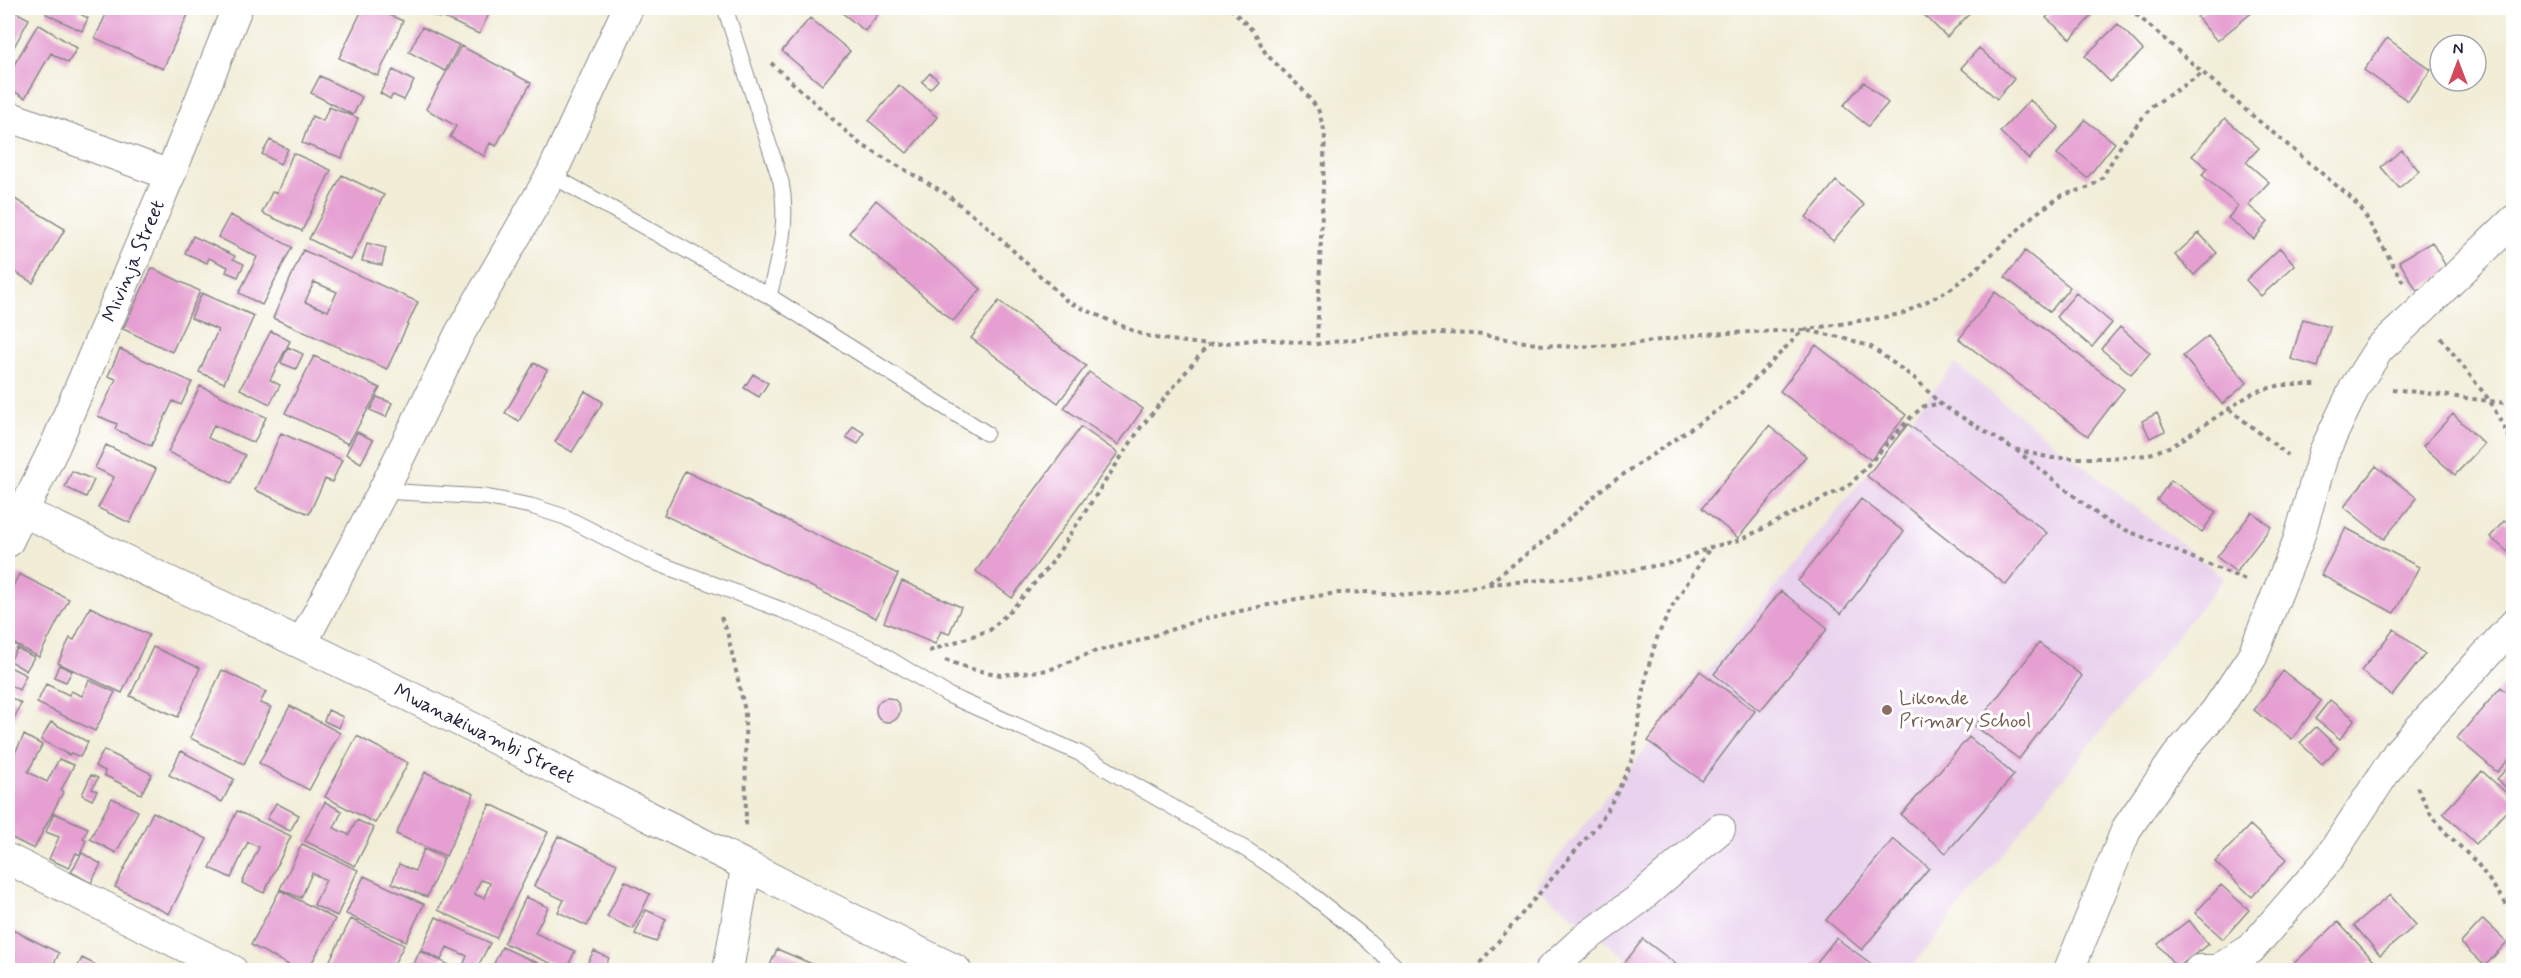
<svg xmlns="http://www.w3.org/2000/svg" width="2521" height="978" viewBox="0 0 2521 978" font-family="Mynerve,sans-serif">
<rect width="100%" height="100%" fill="#fff"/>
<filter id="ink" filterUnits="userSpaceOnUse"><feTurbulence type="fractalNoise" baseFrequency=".0167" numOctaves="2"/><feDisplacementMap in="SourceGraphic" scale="12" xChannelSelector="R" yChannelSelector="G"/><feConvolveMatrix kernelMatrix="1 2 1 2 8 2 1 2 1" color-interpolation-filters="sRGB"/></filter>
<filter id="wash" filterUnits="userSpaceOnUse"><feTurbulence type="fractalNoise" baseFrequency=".008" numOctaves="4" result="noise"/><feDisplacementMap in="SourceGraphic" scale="24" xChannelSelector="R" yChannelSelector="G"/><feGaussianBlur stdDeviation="1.35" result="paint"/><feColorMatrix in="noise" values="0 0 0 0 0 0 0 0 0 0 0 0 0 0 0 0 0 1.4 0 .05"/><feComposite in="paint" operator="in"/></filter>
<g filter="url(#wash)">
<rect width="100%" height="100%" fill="#f1edd7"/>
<path fill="#e9d2ed" d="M1955,364l269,214 -315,392h-267l-107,-84z"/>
<g id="blocks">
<path fill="#e59fd1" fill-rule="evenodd" d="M8,8l21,11 -21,39z
M49,8h32l-3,5 10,5 -6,13 -36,-17z
M109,8h82l-28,61 -68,-31z
M363,8h10l30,13 -25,55 -39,-18z
M415,8h29l-5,10z
M449,8h43l-13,26 -35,-16z
M836,8h36l7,5 -14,18z
M1922,8h41l6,6 -22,23 -28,-27z
M2055,8h43l-27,31 -25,-21z
M2208,8h44l3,2 -38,31 -20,-24z
M810,18l40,33 -28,34 -40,-34z
M38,24l39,24 -9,15 -17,-10 -26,45 -17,-10v-13z
M2118,24l25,26 -33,32 -25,-26z
M422,27l37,18 -14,26 -36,-19z
M2387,38l44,32 -23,31 -44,-31z
M461,46l70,37 -35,63 -6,-3 -6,13 -34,-19 6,-11 -30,-17z
M1979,48l35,31 -17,20 -36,-31z
M393,70l21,11 -10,19 -11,-5 -3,4 -10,-6z
M930,73l8,7 -8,9 -8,-7z
M320,76l42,21 -9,18 -42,-22z
M1864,82l24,21 -20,23 -25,-20z
M899,85l38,32 -30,36 -38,-32z
M2030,100l29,27 -30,32 -29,-27z
M329,107l29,11 -16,40 -40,-15 10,-27 11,5z
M2225,118l34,30 -13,14 23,20 -21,23 20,17 -14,17 -26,-21 10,-12 -36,-31 5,-7 -15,-12z
M2085,120l30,23 -28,35 -30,-24z
M270,140l18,9 -8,15 -18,-10z
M2402,150l17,21 -20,17 -18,-21z
M293,153l38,17 -29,61 -40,-18 10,-21 5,1z
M342,175l42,20 -33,65 -42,-21z
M1836,181l28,24 -31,36 -27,-24z
M8,195l57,34 -32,54 -25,-15z
M876,200l105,89 -28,32 -104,-88z
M230,215l62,32 -30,58 -23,-12 18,-36 -39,-20z
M2199,233l18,20 -23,22 -19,-20z
M193,236l42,20 -2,3 11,5 -6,13 -12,-5 2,-5 -19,-9 -2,5 -22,-10z
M2432,242l17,30 -32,19 -18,-30z
M367,243l19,5 -4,17 -20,-4z
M2280,248l15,17 -34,31 -15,-16z
M303,250l115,52 -31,67 -114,-51zM314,282l23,10 -9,19 -23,-9z
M2025,251l45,36 -20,25 -45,-35z
M152,268l48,23 -28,61 -49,-23z
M1995,292l129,97 -36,47 -129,-97z
M202,293l52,23 -30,67 -25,-11 19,-42 -27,-12z
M2076,293l36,30 -20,24 -36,-30z
M999,301l87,65 -28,37 -87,-65z
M2303,319l27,8 -12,40 -27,-8z
M2120,327l30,26 -19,21 -30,-25z
M271,331l19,10 -20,39 10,5 -10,19 -30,-15z
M2208,336l39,47 -25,21 -39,-48z
M1816,345l90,70 -35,45 -91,-69z
M288,347l15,7 -7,15 -15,-6z
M120,349l72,33 -11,23 -8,-4 -22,45 -36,-17 2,-5 -19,-8 18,-37 -8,-3z
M314,356l66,32 -32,56 -63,-31z
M534,363l13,7 -28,51 -14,-8z
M1089,372l54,37 -25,36 -54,-37z
M753,374l15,9 -9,14 -15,-9z
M200,386l66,31 -12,26 -40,-18 -6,13 37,17 -13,28 -64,-31z
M585,391l18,11 -31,50 -17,-10z
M377,397l15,6 -6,14 -16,-7z
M2157,413l8,18 -15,7 -8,-17z
M2453,414l31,30 -29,31 -32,-29z
M1908,424l139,109 -41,52 -139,-109z
M853,426l11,7 -6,11 -12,-7z
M1769,426l37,30 -68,82 -36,-30z
M1081,427l37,26 -106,145 -36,-27z
M357,432l16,8 -12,23 -15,-9z
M281,433l61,27 -10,22 -7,-3 -16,35 -54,-24z
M106,445l50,24 -26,54 -32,-15 16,-31 -19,-9z
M2376,466l41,32 -33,41 -40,-32z
M72,471l22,9 -8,17 -21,-10z
M685,471l213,103 -22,44 -212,-103z
M2171,480l45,32 -14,20 -45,-32z
M1861,499l43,33 -63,82 -43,-33z
M2252,512l19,15 -35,45 -19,-15z
M2504,521l10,8v28l-24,-20z
M2346,528l73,39 -25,46 -73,-38z
M19,574l50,25 -30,58 -31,-16v-45z
M902,581l59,26 -12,27 -8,-3 -6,13 -51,-22z
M1781,591l47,37 -68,83 -46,-37z
M90,607l59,28 -27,58 -64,-30 12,-25 4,2z
M2394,629l31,25 -33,42 -31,-25z
M2039,643l43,33 -63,83 -44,-33z
M153,647l47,21 -22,49 -48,-21z
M17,648l17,9 -8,14 -16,-10z
M59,665l13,6 -6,11 -12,-5z
M8,666l18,9 -7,15 -11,-6z
M222,670l44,22 -6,11 11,4 -27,57 -54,-26z
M1700,671l55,40 -53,70 -54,-40z
M2283,671l38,30 -29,38 -38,-29z
M89,680l26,12 -20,39 -58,-28 9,-19 23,11 2,-4 11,5z
M2501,687l13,11v56l-17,18 -40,-34z
M8,696l13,7 -13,29z
M876 710a12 12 0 1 1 24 0a12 12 0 1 1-24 0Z
M2330,700l25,19 -15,20 -25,-20z
M290,706l50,27 -31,57 -50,-27z
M328,710l15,7 -4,11 -15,-7z
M51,722l37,20 -8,15 -9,-4 -2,2 -28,-15z
M2316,727l22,21 -16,16 -22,-21z
M24,735l18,10 -14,27 19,10 12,-23 15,6 -13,25 2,2 -29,57 -26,-13v-72l2,-1z
M357,736l51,27 -33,60 -50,-26z
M1969,737l45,38 -68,78 -45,-38z
M104,750l48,24 -11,20 -37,-19 1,-4 -10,-5z
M181,751l53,28 -12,23 -53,-27z
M2514,761v34l-17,-16z
M2482,771l32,29v3l-38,41 -33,-31z
M425,772l49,22 -28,62 -50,-22z
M91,775l7,3 -6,11 5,2 -5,9 -10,-5z
M112,798l26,13 -22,42 -26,-14z
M325,802l17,9 -8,17 15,7 8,-15 17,8 -19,38 -50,-25z
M276,803l23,12 -9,16 -23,-12z
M490,804l58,28 -52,106 -58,-28zM481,880l9,3 -6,15 -10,-4z
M237,811l54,25 -27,57 -22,-10 17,-36 -11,-5 -17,36 -21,-10z
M153,812l54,27 -38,75 -54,-27z
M54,813l34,15 -5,11 3,1 -6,15 -4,-2 -7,15 -20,-9 10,-22 -13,-5z
M2250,825l37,34 -35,38 -37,-35z
M558,836l59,28 -30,62 -29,-14 6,-12 -30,-14z
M1893,839l36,29 -67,82 -36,-30z
M302,844l56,26 -21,46 -23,-11 12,-25 -14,-7 -11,25 -21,-9z
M424,849l20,9 -17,39 -35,-14 7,-19 16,7z
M82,853l19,11 -10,19 -20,-11z
M364,876l60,28 -18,37 -60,-27z
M625,881l25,13 -17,35 -26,-12z
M2221,885l28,25 -26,29 -28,-26z
M280,890l55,29 -27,51h-10l-47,-25z
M2390,895l26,30 -36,30 -26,-30z
M526,897l22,10 -13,26 40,18 -9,19 -62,-27z
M646,910l20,9 -10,23 -21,-8z
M436,917l54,26 -14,27 -14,-2 5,-12 -20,-9 -6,13 -20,-10z
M351,919l53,26 -13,25h-66z
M2483,919l24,23 -22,24 -24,-23z
M2189,920l19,24 -31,24 -19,-24z
M2338,922l35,38 -12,10h-68l-3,-3z
M13,930l46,23 -8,17h-43v-29z
M1836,938l44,32h-69z
M1643,939l41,31h-65z
M502,947l51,23h-62z
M777,949l49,21h-58z
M420,951l40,19h-49z
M594,951l15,7 -6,12h-6l-11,-4z
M82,958l24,12h-30z"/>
</g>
</g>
<g filter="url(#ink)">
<use href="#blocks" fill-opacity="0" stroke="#8a8889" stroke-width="1.5"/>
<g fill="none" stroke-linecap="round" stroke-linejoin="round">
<g stroke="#8a8889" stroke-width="17">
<path id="lane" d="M725,8l56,174c8,40 -2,75 -12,114
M551,175l218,121 217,137
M383,491l102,6 46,9 34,11 84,43 133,50 91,39 75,46 131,58 168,97 51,34 66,53 35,33"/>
</g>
<g stroke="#8a8889" stroke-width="32">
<g id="street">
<path d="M8,116l162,59"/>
<path id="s1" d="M8,506c60,24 118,56 177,83 261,120 514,256 771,381"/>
<path id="s2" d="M8,542l47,-96 115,-271 67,-167"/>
<path d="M302,643l81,-152 76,-156 92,-160 77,-167"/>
<path d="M8,859l224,111"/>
<path d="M728,970l18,-102"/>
<path d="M1550,970l34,-31 51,-37 85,-73"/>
<path d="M2069,970l58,-142 50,-72 38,-44 37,-55 46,-116 26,-89 32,-67 23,-36 41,-38 94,-91"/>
<path d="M2199,970h18l34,-21 76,-88 72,-110 115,-127"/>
</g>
</g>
<path stroke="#8a8889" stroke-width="4" stroke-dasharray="4.5 4.5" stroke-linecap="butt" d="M1230,8l25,25 11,21 36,35 16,20 7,24 -8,210
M2129,8l112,98 108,90 13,14 41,72
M771,63l89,81 85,49 43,34 80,75 70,31 17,5 54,7 54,-6 54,5 78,-10 45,-1 36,1 67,11 32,2 56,-3 72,-10 100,-4 42,8 26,9 46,33 23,24 74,45 37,9h56l40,-3 27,-10 80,-53 27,-7h38
M2441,338l49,63 24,46
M2392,389l122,15
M2229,409l59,46
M2016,450l91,72 141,59
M1489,583l59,-45 54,-49 135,-92 66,-67 99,-16 47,-24 27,-21 59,-55 28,-19 27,-8 12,-9 21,-36 29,-36 51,-33
M721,617l6,14 18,80 1,117
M929,651l61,-21 24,-23 36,-42 91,-138 67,-82
M945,660l26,9 30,6 48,-5 44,-18 45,-11 61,-21 97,-21 42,-6 31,-1 39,3 31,-2 49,-9 110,-8 78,-14 35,-15 29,-7 110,-55 61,-68 13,-11 16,-2
M2417,787l14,27 13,17 33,32 37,52
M1474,970l126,-148 18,-31 15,-34 14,-86 11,-36 15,-30 37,-57"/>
<use href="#lane" stroke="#fff" stroke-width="15"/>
<use href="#street" stroke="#fff" stroke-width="30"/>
</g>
</g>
<circle fill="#8d6e63" stroke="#fff" stroke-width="2" cx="1887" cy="710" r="6"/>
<g text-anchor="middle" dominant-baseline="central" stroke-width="6" stroke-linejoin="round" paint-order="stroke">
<g font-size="20" fill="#22223b" stroke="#fff">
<text stroke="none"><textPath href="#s2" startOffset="308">Mivinja Street</textPath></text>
<text stroke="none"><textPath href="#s1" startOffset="528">Mwanakiwambi Street</textPath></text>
</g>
<g font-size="20" fill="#785e54" stroke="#fff" text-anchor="start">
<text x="1899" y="698">Likonde<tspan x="1899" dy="23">Primary School</tspan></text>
</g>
</g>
<rect width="2521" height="978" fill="none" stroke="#fff" stroke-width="30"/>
<g transform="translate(2458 63)"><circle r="28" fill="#ffffff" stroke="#a7a7b1" stroke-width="1.5"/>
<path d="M0-4.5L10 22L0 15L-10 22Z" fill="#d1495b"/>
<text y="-9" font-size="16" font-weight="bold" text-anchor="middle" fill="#22223b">N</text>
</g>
</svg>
